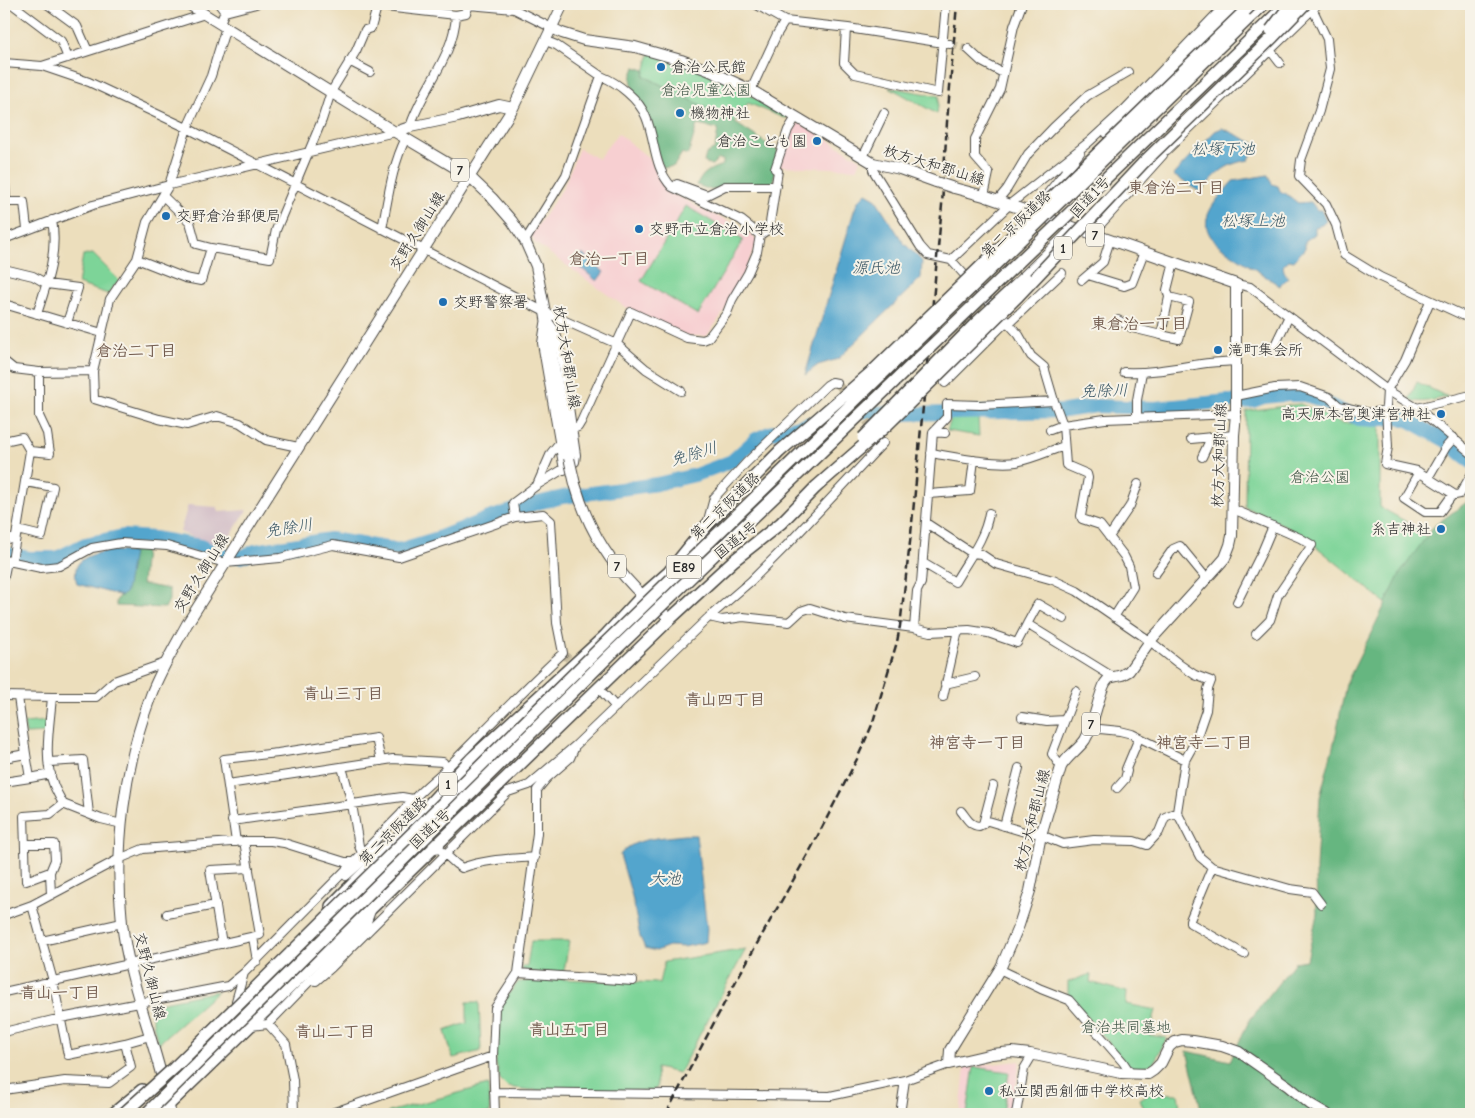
<svg xmlns="http://www.w3.org/2000/svg" width="1475" height="1118" viewBox="0 0 1475 1118" font-family="'Comic Neue','Klee One',sans-serif">
<rect width="100%" height="100%" fill="#f7f3e8"/>
<filter id="ink" filterUnits="userSpaceOnUse"><feTurbulence type="fractalNoise" baseFrequency=".02" numOctaves="2"/><feDisplacementMap in="SourceGraphic" scale="10" xChannelSelector="R" yChannelSelector="G"/><feConvolveMatrix kernelMatrix="1 2 1 2 8 2 1 2 1" color-interpolation-filters="sRGB"/></filter>
<filter id="wash" filterUnits="userSpaceOnUse"><feTurbulence type="fractalNoise" baseFrequency=".0096" numOctaves="4" result="noise"/><feDisplacementMap in="SourceGraphic" scale="20" xChannelSelector="R" yChannelSelector="G"/><feGaussianBlur stdDeviation="1.12" result="paint"/><feColorMatrix in="noise" values="0 0 0 0 0 0 0 0 0 0 0 0 0 0 0 0 0 1.4 0 .05"/><feComposite in="paint" operator="in"/></filter>
<g filter="url(#wash)">
<rect width="100%" height="100%" fill="#ecdebc"/>
<path fill="#f7cfd1" d="M799,122l61,37 -3,10 -78,-3 10,-30z
M618,133l32,26 17,30 34,20 32,14 25,17 -12,29 -22,43 -17,24h-19l-63,-29 -90,-64 -4,-8 32,-47 16,-40 19,11z
M1020,1061l-8,53h-52l5,-47z"/>
<path fill="#d2bdc6" d="M188,505l29,2 1,5 29,-2 -22,34 -18,-1 -27,-11z"/>
<path fill="#7dd498" stroke="#548062" d="M650,53l62,21 76,42 -4,2 -36,-15 -14,19 -90,-46z
M889,87l50,9 -2,18z
M686,206l57,34 -45,75 -57,-34z
M93,254l26,26 -11,14 -30,-10 5,-29z
M1417,382l31,15c-13,2 -28,8 -39,2z
M1300,404l42,19 38,1v83l41,23 7,11 -39,65 -77,-63 -28,-18 -39,-18 1,-96z
M952,416l26,1 1,19 -32,-5z
M47,721l-1,12 -20,1 -2,-11z
M531,941h38l-5,30 -23,2 -18,-2 -1,-5h5z
M746,949l-67,124 -23,-5 1,20 -6,3 -121,-1 -23,-3 -7,-7 -4,-16 2,-57 20,-25 40,-3 101,4 5,-21z
M1091,974l-1,8 37,10 -1,12 30,6 -7,25 18,3 -14,26 -22,6 -58,-71 -5,-2v-15z
M218,991l-60,53 -9,-39z
M467,1002h12l2,49 -28,7 -8,-27 22,-8z
M974,1067l35,5 -6,42h-36z
M488,1085l2,29h-102v-2z
M1150,1093l28,1 3,20h-35l-6,-15z"/>
<path fill="#66b680" stroke="#487056" d="M635,67l10,3 -1,6 90,46 44,29 -5,32 -62,7 -14,-5c6,-13 13,-16 26,-20v-5l-5,-1 -6,6 -8,-3 2,-8 9,-5 3,-20 -21,-4 -9,30 -6,-2 -8,13 -11,2 -29,-74 -3,-16z
M1471,499v615h-273l3,-5 -14,-58 43,10 19,-40 46,-59 12,-2 10,-46 -1,-46 4,-71 15,-58 11,-55 55,-112 33,-46z
M132,548l13,2 -3,34 27,5v11l-4,8 -49,-2v-5l3,-5h3l11,-43 -5,-1z"/>
<path fill="#52a5cd" stroke="#3e687c" d="M1222,128l34,16 -7,16c-26,4 -32,14 -49,32l-27,-17 42,-44z
M1268,175l4,9 6,2 3,7h4l13,10 13,-1 6,8h4l5,11 -4,4 -7,2v7l-10,7v7l-11,13 -5,-1 -6,6 1,5 4,7 -8,8 -60,-40c-29,-23 -5,-44 13,-65z
M866,193l9,5 28,44 19,19 -1,17 -83,81 -20,6 -13,10 49,-164 4,-10z
M582,254l22,18 -7,9 -22,-18z
M110,550l23,3 -7,39 -4,4 -45,-12c-7,-26 11,-28 33,-34z
M684,835h12l11,94 -1,13 -22,5 -15,-1 -13,5 -11,-3 -5,-11 -8,-41 -12,-41c13,-18 43,-17 64,-20z"/>
<g fill="none" stroke-linecap="round" stroke-linejoin="round">
<path stroke="#52a5cd" stroke-width="14" d="M4,553l26,5h27l28,-14 38,-8 31,2 46,8 18,8 23,3 14,-6 75,-12 69,11 36,-11 54,-21 48,-15 26,-6 94,-13 38,-9 37,-14 24,-22 13,-6 92,-22 40,3 164,-3 31,-5 59,2 73,-7 14,1 11,-1 11,-4 19,-2h21l11,3 44,21 16,1 24,-3 11,4 36,20 25,21"/>
</g>
</g>
<g filter="url(#ink)">
<g fill="none" stroke-linecap="round" stroke-linejoin="round">
<path stroke="#c5ba9f" stroke-width="8" stroke-dasharray="8 4" stroke-linecap="butt" d="M1242,20l26,28
M950,44l18,5
M837,383l37,48
M563,653l14,15"/>
<g stroke="#484641" stroke-width="10">
<path id="minor" d="M12,4l49,37 7,17
M47,4l30,22 11,25
M219,4l6,8 31,-8
M359,4l97,11 10,-2 3,-8 45,4 38,19
M1313,10l14,29 3,30 -11,42 -18,49 -2,16 27,28 10,21 8,30 36,22 91,42
M785,21l63,7 102,16
M220,23l8,-19
M226,27l-15,49 -24,52 -18,57 -22,37 -10,37 -27,40 -17,72 1,28 65,20 28,6 30,-9 23,7 26,17 32,7
M846,28l-2,35 11,11 83,19 8,-89
M968,49l14,13 21,11
M1270,50l10,13
M349,61l21,11
M4,63l38,3 163,-52
M42,66l47,16 98,46 237,122 121,62 72,32 29,25 35,22
M751,90l26,-56 8,-13 -30,-17
M410,127c12,-39 44,-70 46,-112
M863,157l21,-44
M1153,157l14,-7 151,-146
M873,163v7l47,76 8,9 23,5 58,-55 80,-63 35,-32 102,-106
M4,166l2,36
M677,184l30,11 18,-9h51
M163,196l27,26 6,22 15,4
M984,196l5,-23 -14,-16v-18l25,-50 14,-63 8,-22
M1044,198l36,-45
M997,201l10,-12 21,-35 25,-26 34,-32 41,-24
M4,202h20l3,27
M382,229c6,-30 10,-64 24,-91
M1092,234l71,-79
M760,235l9,-6 9,-58 -3,-2 13,-39 8,-13
M4,239l89,-34 76,-20 226,-53
M525,241l41,-66 35,-99 -45,-31 -10,-4
M137,259l48,19 16,3 10,-33 59,10 6,-28 46,-110 9,-28 25,-41 9,-21 6,-2 6,-21
M951,260l68,75 12,21 13,11 10,34
M4,269l29,7 14,8 31,4 -11,35
M1088,275l36,11 8,-3 12,-31
M1021,278l52,-51
M1082,280l21,-18 7,-22
M1236,284l14,3 137,103 30,18 54,45
M1430,301l-25,59 -18,30 -1,17 2,40 -3,17 32,7 38,24 5,-1 11,-19
M4,304l98,29
M37,314c10,-31 21,-61 15,-94
M1118,320l14,8 29,7 8,-38 -2,-7 7,-28
M545,324l-3,19 22,127
M1008,324l54,-51
M1161,335l18,4 10,-37 -20,-5
M1275,345l14,-29
M4,361l10,8 25,3 54,-1
M1124,372c24,1 46,-3 70,-7 13,-3 28,-3 42,-4
M945,383l61,-61
M1236,396l39,-8 25,-1 29,10 10,9 31,7 16,-3
M1417,408l54,-13
M1137,418v-18l5,-28
M571,430l7,-3 3,-5 50,-110 56,26 16,2 5,-2 19,-25 5,-13 16,-27 9,-21 3,-17 -19,-15 -69,-33c-19,-20 -16,-46 -26,-70 -7,-18 -28,-34 -45,-41
M1050,430l13,-5 42,-6 131,-5
M933,432l12,1
M1191,439l43,-4
M4,441l18,-4 8,14 -18,110
M30,451l20,2 -3,-20 -8,-17v-44
M931,453c24,4 62,12 85,9 16,-3 33,-11 48,-16
M1202,457l9,-19
M1419,472l-15,26 21,14h15l13,-18
M1428,478l18,-31 8,-9
M537,485l38,-23 1,-7 -13,-89 -7,-34 -8,-11
M928,494l42,-3 4,-31
M1233,509l67,29 12,7 -34,50 -8,25 -14,14
M515,517l-2,-14 24,-18 14,-32 8,-10
M926,523l46,30 9,1 15,10 57,16 24,11 73,50 29,23 16,11 16,6 -3,8 -2,21 -11,32 -10,18 -8,52 23,45 12,10 78,22 22,3 9,12
M707,524l7,-26 32,-35 81,-78 5,-3 5,1
M17,530l25,6 11,-49 -27,-5
M4,536l11,5
M1109,537l21,-31 8,-22
M4,560l37,8 18,-2 33,-18 29,-5 46,3 58,17 55,-5 53,-13 66,12 116,-40 28,-3 8,7 6,102 6,30c-39,36 -76,75 -114,113 -16,16 -35,29 -48,48l-157,159 -8,28
M923,563l32,19c13,-23 30,-43 34,-69
M1156,573l17,-24 7,-3 27,33
M4,576l3,-15
M1237,602l25,-50 11,-26
M709,617l13,3 21,-3 46,5 12,-11 9,-3 35,11 69,9 16,4 39,-2 19,3 29,10 10,-19 86,53
M1027,624l11,-20 26,15
M914,628l3,-37 4,-8 12,-151 14,-15v-13l33,1 74,-4 9,24 3,40 21,9 1,4 -7,38 1,3 18,6 24,31 5,10 4,21 -19,30
M945,684l30,-7
M604,694l12,13
M4,696l48,1c-2,26 -9,62 1,86 2,7 7,14 10,21l38,15 21,5
M18,697l8,57
M52,697h44l18,-16 51,-18
M943,697l15,-67
M1022,717l25,4 18,-1
M1090,728l30,3 12,3 53,26
M4,758l22,-4 4,24 21,-4
M49,762l34,-2 6,54
M342,767l10,37 7,42 3,7
M1061,767l-9,-13 24,-63
M4,782l26,-4
M228,784l165,-25 50,3 4,6
M1117,788l8,-9 2,-8 -1,-2 13,-31
M961,811c5,6 9,15 18,15l4,-2 10,-38
M401,814l55,50 6,4c23,-9 48,-9 73,-11
M985,820l43,13h7l8,-4
M232,821l170,-24 11,2
M1004,826l15,-58
M1041,835l22,9 31,-4 40,1 13,4 12,-13 6,-15 12,-5
M236,842l-12,-83 54,-6 98,-15 5,23
M25,844h29l1,16 -5,12 1,23
M1212,867l-22,53v3l54,31
M50,872l-24,9 -2,-65 26,-2 13,-10
M346,876l27,-24 15,-8
M167,914l49,-9
M4,915l28,-10 87,-46 24,-10 101,-8h27l13,2 61,19h9
M253,937l4,24
M42,941l80,-18
M222,944l-12,-74 39,-2
M999,969l42,20 28,11 54,62 8,12
M518,973l115,8
M310,980l6,1 15,-13 177,-176 21,-7 47,-40 133,-128 42,-36 37,-37 95,-101
M4,992l256,-57 -16,-94
M268,1024l18,20 7,36 1,34
M251,1026l17,-2 99,-102 4,-11
M4,1032l57,-14 167,-32 16,-13
M125,1043l25,-7
M493,1056l2,-48 23,-35 19,-140v-43l10,-12 23,-20 4,-9
M4,1090l61,-9 44,2 22,-16 -6,-24 -57,12 -15,-74 -21,-76
M494,1092l336,4 75,-16 44,-16
M329,1114l164,-58 2,58
M900,1114l5,-34
M1016,1114l8,-45 9,-15"/>
</g>
<g stroke="#484641" stroke-width="12">
<path id="major" d="M188,4l207,128 74,44 23,22 20,23 13,20 11,25 9,46 24,146
M552,28l10,5 22,7 51,7 46,13 27,10 43,20 122,73 27,6 36,13
M395,132l15,-5 48,-10 41,-12 14,3
M954,188l30,8 252,88v130l-2,21 -2,101 -2,9 -5,13 -7,8 -68,75 -21,30 -7,4 -13,3 -4,5c-8,17 -11,42 -20,57 -7,10 -18,16 -24,27l-20,68 -11,56 -11,34 -18,42 -51,83 -1,14 43,-10 20,-2 18,2 91,19 27,1 6,-4 7,-7 8,-16 6,-5 7,-2 11,1 29,5 17,6 49,34 22,18 17,10
M575,484c11,39 32,75 60,104 11,11 24,20 35,31
M171,1114c-4,-13 -6,-27 -10,-40 -13,-50 -33,-99 -39,-151 -8,-77 2,-156 29,-228 9,-24 23,-47 36,-71l326,-516 50,-104"/>
</g>
<g stroke="#484641" stroke-width="14">
<path id="highway" d="M1247,20l17,-16
M1259,31l28,-27
M1108,133l131,-129
M331,906l66,-67 75,-81 133,-122 38,-41 26,-23 38,-47 73,-74
M113,1114l29,-24
M159,1114l511,-495 63,-58 48,-38 35,-36"/>
</g>
<use href="#minor" stroke="#fff" stroke-width="8"/>
<use href="#major" stroke="#fff" stroke-width="10"/>
<use href="#highway" stroke="#fff" stroke-width="11"/>
<path stroke="#2b2b2b" stroke-width="2.5" stroke-dasharray="8 4" stroke-linecap="butt" d="M666,1114l71,-135 75,-132 45,-88 15,-34 25,-83 3,-16 11,-92 31,-329 5,-83 10,-118"/>
<g stroke="#484641" stroke-width="12" stroke-linecap="butt">
<path id="major-bridge" d="M936,182l18,6
M569,458l6,26"/>
</g>
<g stroke="#484641" stroke-width="14" stroke-linecap="butt">
<path id="highway-bridge" d="M1271,30l20,-26
M863,438l111,-113 51,-48
M780,451l94,-81 378,-366
M816,487l71,-62 131,-129 125,-133 130,-126 32,-33
M123,1114l51,-46 425,-419 648,-629
M146,1114l464,-459 649,-624"/>
</g>
<use href="#major-bridge" stroke="#fff" stroke-width="10"/>
<use href="#highway-bridge" stroke="#fff" stroke-width="11"/>
</g>
</g>
<g fill="#1f6fb2" stroke="#f7f3e8" stroke-width="2">
<circle cx="661" cy="67" r="5"/>
<circle cx="680" cy="113" r="5"/>
<circle cx="817" cy="141" r="5"/>
<circle cx="166" cy="216" r="5"/>
<circle cx="639" cy="229" r="5"/>
<circle cx="443" cy="302" r="5"/>
<circle cx="1218" cy="350" r="5"/>
<circle cx="1441" cy="414" r="5"/>
<circle cx="1441" cy="529" r="5"/>
<circle cx="989" cy="1091" r="5"/>
</g>
<g text-anchor="middle" dominant-baseline="central" stroke-width="4" stroke-linejoin="round" paint-order="stroke">
<g fill="#f7f3e8" stroke="#686764" stroke-width="1">
<rect x="451" y="158.5" width="18" height="23" rx="4"/>
<rect x="1086" y="223.5" width="18" height="23" rx="4"/>
<rect x="1054" y="236.5" width="18" height="23" rx="4"/>
<rect x="608" y="554.5" width="18" height="23" rx="4"/>
<rect x="666.5" y="555.5" width="35" height="23" rx="4"/>
<rect x="1082" y="712.5" width="18" height="23" rx="4"/>
<rect x="439" y="772.5" width="18" height="23" rx="4"/>
</g>
<g font-size="14" font-weight="bold" fill="#2b2b2b">
<text x="460" y="170">7</text>
<text x="1095" y="235">7</text>
<text x="1063" y="248">1</text>
<text x="617" y="566">7</text>
<text x="684" y="567">E89</text>
<text x="1091" y="724">7</text>
<text x="448" y="784">1</text>
</g>
<g font-size="15" fill="#2b2b2b" stroke="#f7f3e8" text-anchor="start">
<text x="671" y="67">倉治公民館</text>
<text x="690" y="113">機物神社</text>
<text x="807" y="141" text-anchor="end">倉治こども園</text>
<text x="176" y="216">交野倉治郵便局</text>
<text x="649" y="229">交野市立倉治小学校</text>
<text x="453" y="302">交野警察署</text>
<text x="1228" y="350">滝町集会所</text>
<text x="1431" y="414" text-anchor="end">高天原本宮奥津宮神社</text>
<text x="1431" y="529" text-anchor="end">糸吉神社</text>
<text x="999" y="1091">私立関西創価中学校高校</text>
</g>
<g font-size="15" fill="#405546" stroke="#f7f3e8">
<text x="706" y="90">倉治児童公園</text>
<text x="1320" y="477">倉治公園</text>
<text x="1126" y="1027">倉治共同墓地</text>
</g>
<g font-size="15" fill="#2b2b2b" stroke="#f7f3e8">
<text transform="translate(934 165) rotate(17)">枚方大和郡山線</text>
<text transform="translate(1090 197) rotate(-47)">国道1号</text>
<text transform="translate(1016 224) rotate(-44)">第二京阪道路</text>
<text transform="translate(417 231) rotate(-58)">交野久御山線</text>
<text transform="translate(567 357) rotate(81)">枚方大和郡山線</text>
<text transform="translate(1219 455) rotate(-88)">枚方大和郡山線</text>
<text transform="translate(725 506) rotate(-44)">第二京阪道路</text>
<text transform="translate(736 540) rotate(-39)">国道1号</text>
<text transform="translate(201 573) rotate(-58)">交野久御山線</text>
<text transform="translate(1032 820) rotate(-76)">枚方大和郡山線</text>
<text transform="translate(430 829) rotate(-44)">国道1号</text>
<text transform="translate(393 831) rotate(-45)">第二京阪道路</text>
<text transform="translate(150 976) rotate(76)">交野久御山線</text>
</g>
<g font-size="16" font-style="italic" fill="#395664" stroke="#f7f3e8">
<text x="1223" y="149">松塚下池</text>
<text x="1253" y="221">松塚上池</text>
<text x="876" y="268">源氏池</text>
<text transform="translate(1104 391) rotate(-2)">免除川</text>
<text transform="translate(694 454) rotate(-16)">免除川</text>
<text transform="translate(289 528) rotate(-9)">免除川</text>
<text x="665" y="879">大池</text>
</g>
<g font-size="16" font-weight="bold" fill="#715a4d" stroke="#f7f3e8">
<text x="1176" y="188">東倉治二丁目</text>
<text x="609" y="259">倉治一丁目</text>
<text x="1139" y="324">東倉治一丁目</text>
<text x="136" y="351">倉治二丁目</text>
<text x="343" y="694">青山三丁目</text>
<text x="725" y="700">青山四丁目</text>
<text x="977" y="743">神宮寺一丁目</text>
<text x="1204" y="743">神宮寺二丁目</text>
<text x="60" y="993">青山一丁目</text>
<text x="569" y="1030">青山五丁目</text>
<text x="335" y="1032">青山二丁目</text>
</g>
</g>
<rect width="1475" height="1118" fill="none" stroke="#f7f3e8" stroke-width="20"/>
</svg>
